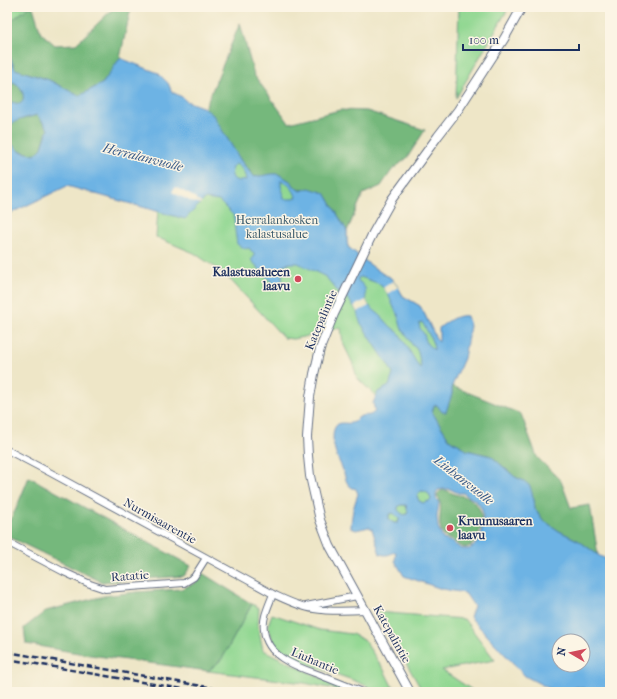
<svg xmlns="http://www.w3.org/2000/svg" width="617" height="699" viewBox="0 0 617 699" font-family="'IM FELL French Canon',serif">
<rect width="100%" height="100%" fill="#fcf5e5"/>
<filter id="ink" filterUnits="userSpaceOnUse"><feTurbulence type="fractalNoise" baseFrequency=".025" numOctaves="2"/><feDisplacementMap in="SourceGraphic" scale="8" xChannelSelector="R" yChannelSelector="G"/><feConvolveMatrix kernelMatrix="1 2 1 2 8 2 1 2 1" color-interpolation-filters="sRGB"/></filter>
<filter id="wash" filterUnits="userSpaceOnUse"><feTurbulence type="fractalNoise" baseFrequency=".012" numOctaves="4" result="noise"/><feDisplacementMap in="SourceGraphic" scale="16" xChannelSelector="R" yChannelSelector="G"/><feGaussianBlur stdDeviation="0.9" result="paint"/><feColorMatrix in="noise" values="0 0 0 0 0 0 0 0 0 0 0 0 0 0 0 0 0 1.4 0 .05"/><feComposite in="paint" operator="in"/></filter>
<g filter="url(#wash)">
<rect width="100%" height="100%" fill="#eee6c7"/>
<path fill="#90d791" stroke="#568378" d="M7,7h22l-22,17z
M459,7h50l-53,91z
M237,155l126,39 -16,37v10l1,6 21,17 14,10 7,3 8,10 5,9 17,10 5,9 11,25 3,2 -17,35 -33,10 -11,5 -2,4 -19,-18 -4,-14 -10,-21 -2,-15 -25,4 -8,4 -15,3 -9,-1 -59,-64 -31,-21 -38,-16 2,-26z
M421,491c6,0 9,3 10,9l-2,1 -6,2 -4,-2 -2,-5 1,-2z
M401,505h4l1,1 2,6c-2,6 -7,1 -11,-2l1,-3z
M393,513l6,5v2l-2,3h-3l-5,-3v-6z
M252,604l7,4 -1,18 5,24 87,42 -46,-9 -96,-12 14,-12z
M376,612l88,7 31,41 -53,10 33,22h-52z
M272,614l48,16 32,4 12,6 20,30 11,22h-14l-31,-13 -47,-16 -20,-10 -10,-11 -5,-17z"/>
<path fill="#74b87b" stroke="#48746c" d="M29,7h4l8,26 14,12 21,-1 39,-37h23l-8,5 -10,46 -17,25 -24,13 -30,-16 -34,-11 -8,-19v-26z
M240,23l14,52 35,48 51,-13 27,1 58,19 -18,28 -15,12 -11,16 -18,8 -16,37 -22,-38 -28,-4 -7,-8 -12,-7 -23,3 -14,-16 -36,-53z
M7,81c11,0 18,9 17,20l-5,3 -8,-1 -4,9z
M37,115l11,14 -6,19 -7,7 -16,-4 -12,-12c0,-4 -1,-10 1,-13 4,-6 22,-9 29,-11z
M452,386l69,28 16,43 24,24 10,27 19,-3 8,50 -19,-14 -20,-10 -16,-11 -8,-11 -1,-9 -10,-19 -9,-4 -24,-21 -25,-6 -8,-6 -5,-2 -4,-3 -17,-27 2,-7h3l15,-11z
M29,477l162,89 -7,10 -82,6 -95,-46v-11l8,-14z
M445,490c4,1 8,4 12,5 8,1 12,2 19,9 1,2 4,5 4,7 4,11 -2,40 -18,36 -3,-1 -5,-3 -7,-5 -4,-3 -8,-3 -11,-6 -10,-14 2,-29 -7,-41 2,-4 4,-4 8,-5z
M202,573l50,31 -30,55 -14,12 -118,-16 -64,-11 -2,-16 22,-17 58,-15 32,-4 45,-3 14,-6z
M577,687l20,5h-33z"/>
<path fill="#6db3e4" stroke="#4471a1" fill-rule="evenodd" d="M7,50l8,19 34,11 30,16 24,-13 17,-25 38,15 10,10 4,9 10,5 4,4 19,7 8,7 28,46 13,16 18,-3h6l12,7 7,8 4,2 8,-3 16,5 22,38v10l1,6 21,17 14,10 7,3 8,10 5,9 17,10 5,9 12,25 2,2v-14c8,-6 17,-14 28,-12l3,10 -6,32 -12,28v8l-6,18h-4l-5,-7h-3l-2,7 17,27 4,3 5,2 8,6 25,6 24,21 9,4 6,5 4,14 1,9 8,11 16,11 20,10 19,14 12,6v131h-13l-20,-5 -13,5h-8l-31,-16 -55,-59 4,-11 -9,-13 -23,-4 -38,-13 -9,-15 1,-9h-2c-5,3 -8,4 -14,2l-8,-25 -3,-2 -13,3 -5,-2c0,-12 3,-23 7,-34l-2,-5c-10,-2 -10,-10 -13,-19 -2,-6 -7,-13 -8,-20 -2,-6 -4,-22 3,-26 4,-2 9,0 13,-1 4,-1 6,-5 10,-7 6,-2 8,2 14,-5l-2,-8 5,-11 11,-6 4,-12 -3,-6 -30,-46 -3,-10 -4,-7 -6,-7 -8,-5 -13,-16 -28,-14h-8l-6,2 -2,4v17l-2,2 -2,1 -27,-29 3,-3v-3l-5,-6c-5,2 -8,-1 -12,-4l-2,-14 -1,-14 -15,-15 -14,-2 -20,20 -118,-33 -58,28h-2v-75l12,12 16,4 7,-7 6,-19 -11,-14c-10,3 -24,5 -30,13v-16l4,-10 9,2 3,-3c2,-11 -5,-20 -16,-20zM236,164c6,3 9,9 10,16 -12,3 -16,-2 -14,-13zM281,180c7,4 13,9 15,17l-4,2h-8l-1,-7 -2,-6zM361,277l19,7 8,10 7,16 3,4 3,13 3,5 9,14 3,2 2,4 3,14 -1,2 -1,-1 -20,-34 -8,-6 -10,-11 -12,-10 -3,-6 -1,-12 -4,-5 -3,-2v-3zM422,322c4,7 12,20 12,28l-7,-6 -3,-10 -4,-6 -1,-5zM444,489h6l8,4h5l13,8 6,8 1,8 -2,20 -7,9 -5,3h-8l-9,-7 -9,-3 -5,-12 -1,-10 2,-14 -3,-5v-5l2,-3zM421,491c6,0 9,3 10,9l-2,1 -6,2 -4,-2 -2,-5 1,-2zM401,505h5l2,7c-2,6 -7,1 -10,-2v-3zM393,513l6,5v2l-1,3h-4l-5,-3v-6zM559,641h24v24h-24z"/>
<path fill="#eee6c7" d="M175,187l21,11v2l6,3 -2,1 -5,-2 -1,1 -22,-11z
M393,281l5,6 -10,7 -5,-6z
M366,300l3,6 -12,6 -3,-6z"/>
</g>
<g filter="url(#ink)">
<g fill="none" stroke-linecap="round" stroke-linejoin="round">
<g stroke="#656f83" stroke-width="8">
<path id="minor" d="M7,450l44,23 222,121c13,6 27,13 41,15 17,3 34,2 51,1
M7,542l57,30 26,12 15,5 79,-6 10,-6 12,-19
M273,594c-4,11 -11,24 -9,36 3,28 34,37 56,45 14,6 28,11 43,17
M306,606l51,-10"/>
</g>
<g stroke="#656f83" stroke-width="10">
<path id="tertiary" d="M410,692l-80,-146 -10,-26 -10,-44 -2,-20 -1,-19 3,-40 4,-23 6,-25 14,-35 39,-81 19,-34 46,-63 20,-26 46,-71 18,-32"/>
</g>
<use href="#minor" stroke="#fff" stroke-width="6"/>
<use href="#tertiary" stroke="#fff" stroke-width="8"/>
<path stroke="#1b2f5e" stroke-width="2.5" stroke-dasharray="6 3" stroke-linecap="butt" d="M7,652l229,40
M7,659l193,33"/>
</g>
</g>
<g fill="#d1495b" stroke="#fcf5e5" stroke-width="1.5">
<circle cx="298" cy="279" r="4"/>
<circle cx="450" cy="528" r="4"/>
</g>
<g text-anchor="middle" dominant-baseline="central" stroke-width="3" stroke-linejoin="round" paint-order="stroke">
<g font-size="12" fill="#38596b" stroke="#fcf5e5">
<text x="277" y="220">Herralankosken<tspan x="277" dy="14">kalastusalue</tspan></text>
</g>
<g font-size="12" font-weight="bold" fill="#1b2f5e" stroke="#fcf5e5" text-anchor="end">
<text x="290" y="272">Kalastusalueen<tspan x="290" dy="14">laavu</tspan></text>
<text x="458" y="521" text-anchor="start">Kruunusaaren<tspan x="458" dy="14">laavu</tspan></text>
</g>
<g font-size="12" fill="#1b2f5e" stroke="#fcf5e5">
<text transform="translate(321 320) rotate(-67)">Katepalintie</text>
<text transform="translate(160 521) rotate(29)">Nurmisaarentie</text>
<text transform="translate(130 576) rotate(-4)">Ratatie</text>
<text transform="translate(392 634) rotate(61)">Katepalintie</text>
<text transform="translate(315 661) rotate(23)">Liuhantie</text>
</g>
<g font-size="13" font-style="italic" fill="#345786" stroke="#fcf5e5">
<text transform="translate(143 157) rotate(14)">Herralanvuolle</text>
<text transform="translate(464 480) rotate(38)">Liuhanvuolle</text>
</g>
</g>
<rect width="617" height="699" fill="none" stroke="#fcf5e5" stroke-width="24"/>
<g transform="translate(571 653) rotate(279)"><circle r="19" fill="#fcf5e5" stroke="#a2a6af"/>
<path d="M0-3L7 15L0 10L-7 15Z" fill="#d1495b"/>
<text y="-6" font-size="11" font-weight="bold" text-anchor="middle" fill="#1b2f5e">N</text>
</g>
<path d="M463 44v6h116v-6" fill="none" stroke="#1b2f5e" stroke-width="2"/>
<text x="469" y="44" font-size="12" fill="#1b2f5e" stroke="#fcf5e5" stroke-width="3" paint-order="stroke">100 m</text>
</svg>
